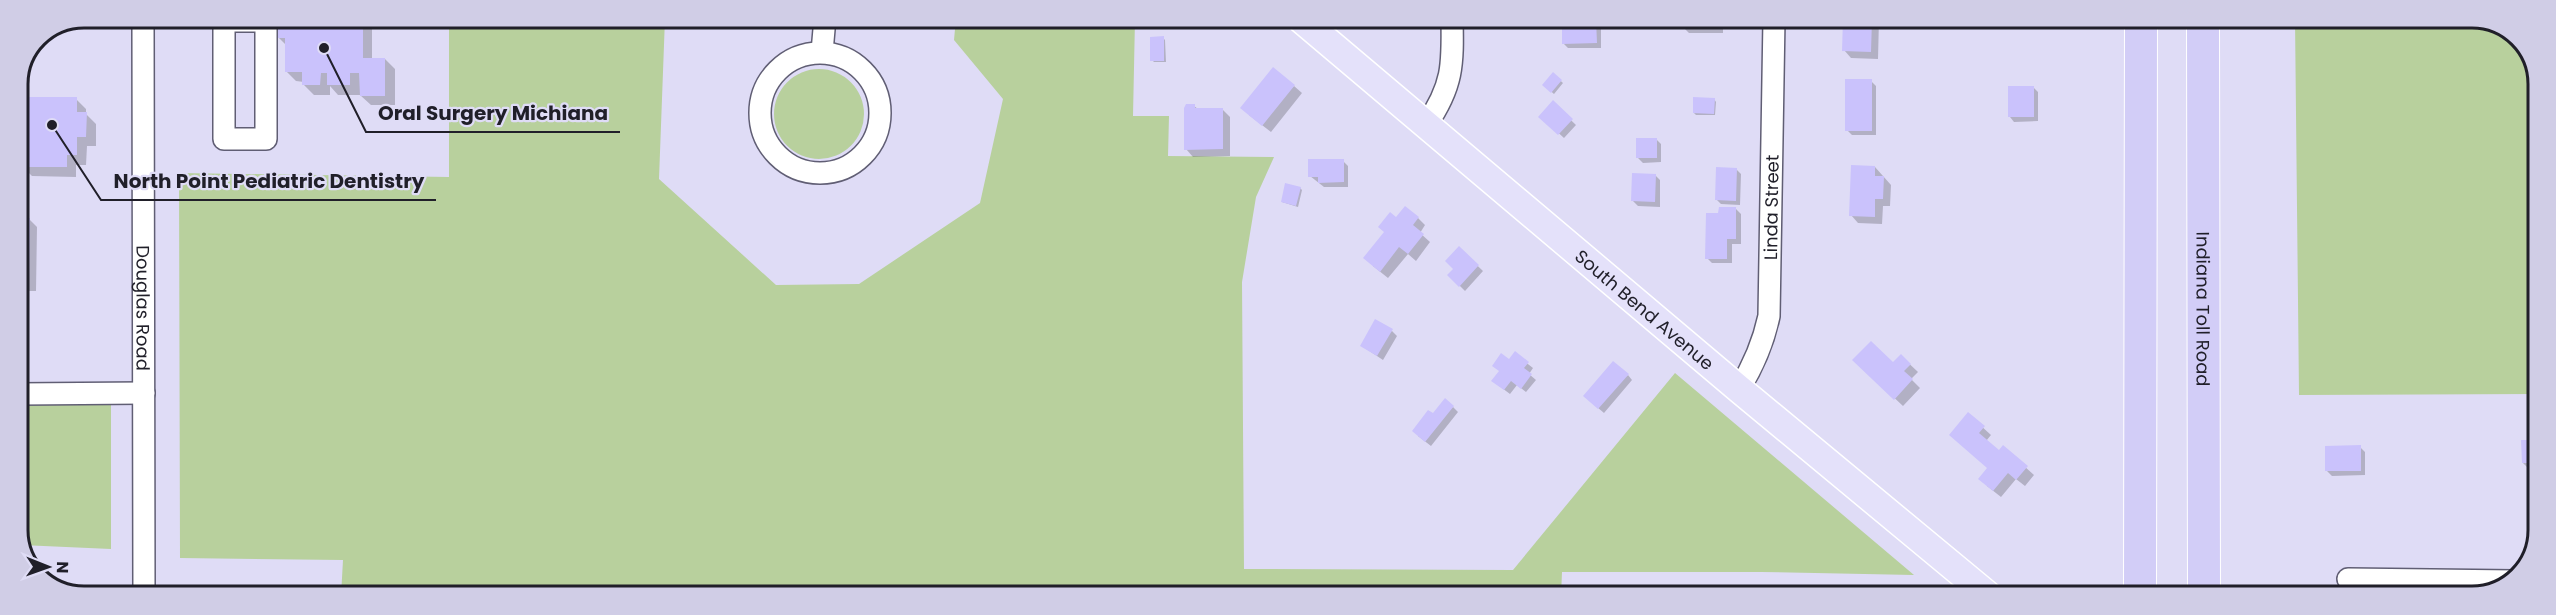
<svg xmlns="http://www.w3.org/2000/svg" width="2556" height="615" viewBox="0 0 2556 615" font-family="Poppins,sans-serif">
<rect width="100%" height="100%" fill="#dfdcf6"/>
<path fill="#b8d09d" d="M449,18h216l-6,161 117,106 83,-1 121,-81 23,-104 -49,-59 2,-22 179,1 -2,97h36l-1,40 106,1 -18,40 -14,85 2,287 269,1 162,-197 239,202 -153,-3h-199l-1,24h-1220l2,-36 -163,-2 -1,-385 270,4z
M2295,19h190l36,21 16,36v318l-238,1z
M774 114a45 45 0 1 1 90 0a45 45 0 1 1-90 0Z
M18,402h93v147l-90,-4 -2,-6z"/>
<path fill="#0003" d="M278,18h94v41h13l10,10v36h-24l-11,-10h-22l-8,-9v9h-16l-10,-10v-3l-8,-1 -10,-10v-26l-8,-8z
M1563,19h35l3,2v27h-33l-5,-5z
M1684,19h39v14h-34l-5,-5z
M1845,19h34l-1,40 -27,-1 -7,-8z
M1163,38l2,2 1,22h-12l-2,-2z
M1553,74l10,9 -9,11 -10,-9z
M1871,81l5,5v49h-24l-5,-5z
M1294,86l8,7 -31,39 -22,-17z
M2033,87l5,5v29l-24,1 -4,-5z
M18,98l58,1 10,10v5l10,10v22h-9l-1,19h-10v12l-44,-1 -14,-14z
M1714,99l2,3 -1,13h-19l-2,-2z
M1553,103l23,22 -12,13 -24,-22z
M1194,106l4,3h24l8,8v39l-37,1 -7,-8z
M1656,139l5,5v18l-18,1 -5,-5z
M1343,161l5,5v21h-24l-14,-11z
M1875,167l16,18 -1,21h-7l-1,18 -24,-1 -7,-8z
M1736,169l5,5 -1,31 -19,-1 -5,-5z
M1655,175l5,5v27l-22,-1 -5,-5z
M1300,188l2,2 -4,17 -16,-5z
M1736,209l5,5v30h-9v19h-20l-5,-5 13,-44z
M1418,218l7,7 -5,8 10,9 -14,19 -8,-7 -20,24 -15,-12 23,-47z
M18,219h11l8,8 -1,64h-18z
M1459,248l24,23 -18,20 -16,-16 6,-6z
M1392,331l5,5 -14,24 -21,-14z
M1515,354l18,14 -4,6 7,6 -10,12 -9,-7 -7,9 -12,-9z
M1901,356l17,16 -7,7 9,9 -17,18 -49,-46 40,4z
M1628,375l4,5 -28,33 -14,-12z
M1453,407l5,5 -27,34 -13,-10 15,-20z
M1968,414l23,21 -5,6 13,11 4,-5 31,28 -9,11 -9,-7 -15,18 -14,-11 2,-18z
M2537,442v25l-9,1 -5,-5z
M2360,447l5,5v23l-33,1 -5,-5z"/>
<path fill="#cac2fc" d="M277,18h86v40h22v38h-25l-1,-23h-9v12h-23v-12h-6l-1,12h-18v-13h-17v-34h-8z
M1562,19h34l1,24 -35,1z
M1683,19h36v10l-36,-1z
M1843,19h29l-1,33 -29,-1z
M1164,36v25h-14v-24z
M1273,67l22,18 -33,41 -22,-18z
M1553,72l9,8 -11,13 -9,-8z
M1845,79h27v52h-27z
M2008,86h26v31h-26z
M18,97h59v15h10l-1,25h-9v18h-10v12h-46v-12h-3z
M1693,97l22,1 -1,16 -21,-1z
M1553,100l20,19 -15,16 -20,-18z
M1186,104h9v4h28v41l-39,1v-42z
M1636,138h21v20h-21z
M1308,159h36v23l-26,1v-6h-10z
M1851,165l24,1v10h9l-1,23h-8v18l-26,-1z
M1716,167l21,1 -1,33 -21,-1z
M1632,173l24,1 -1,28 -24,-1z
M1285,183l16,4 -5,19 -15,-4z
M1405,206l14,11 -6,8 11,9 -16,20 -9,-7 -19,25 -17,-14 21,-26 -6,-5 12,-15 6,5z
M1719,207h17v32h-9v20h-22l1,-46h12z
M18,218h12l-1,66h-11z
M1459,246l20,19 -20,22 -12,-12 6,-6 -8,-8z
M1375,319l18,10 -16,27 -17,-10z
M1871,341l22,21 8,-8 10,10 -7,7 9,8 -19,21 -42,-40z
M1515,351l14,11 -5,6 8,6 -11,15 -10,-8 -7,9 -13,-9 8,-10 -7,-5 9,-13 8,6z
M1613,361l16,13 -31,35 -15,-13z
M1445,398l9,8 -29,36 -13,-11 16,-21 5,3z
M1968,412l17,14 -6,7 20,17 4,-5 25,21 -12,14 -8,-7 -15,18 -15,-12 9,-11 -38,-33z
M2521,440h16v23h-15z
M2361,445v26h-36v-25z"/>
<g fill="none" stroke-linecap="round" stroke-linejoin="round">
<g stroke="#605e74" stroke-width="24">
<g id="minor">
<path id="s1" d="M143,18l1,578"/>
<path d="M266,18v121h-42v-118h42"/>
<path d="M822,52l3,-34"/>
<circle cx="820" cy="113" r="60"/>
<path d="M1426,125c27,-39 27,-60 26,-106"/>
<path id="s2" d="M1739,389c15,-24 24,-45 30,-73l5,-297"/>
<path d="M18,394l126,-1"/>
<path d="M2348,579l167,2"/>
</g>
</g>
<g stroke="#fff" stroke-width="30">
<g id="major">
<path id="s3" d="M1301,19l438,370 251,208"/>
</g>
</g>
<g stroke="#fff" stroke-width="34">
<g id="highway">
<path id="s4" d="M2203,19l1,578"/>
<path d="M2140,597l1,-578"/>
</g>
</g>
<use href="#minor" stroke="#fff" stroke-width="21"/>
<use href="#major" stroke="#e4e1fa" stroke-width="27"/>
<use href="#highway" stroke="#d2cdf7" stroke-width="32"/>
</g>
<g text-anchor="middle" dominant-baseline="central" stroke-width="4.5" stroke-linejoin="round" paint-order="stroke">
<g font-size="18" fill="#201f29" stroke="#dfdcf6">
<text stroke="none"><textPath href="#s2" startOffset="188">Linda Street</textPath></text>
<text stroke="none"><textPath href="#s1" startOffset="290">Douglas Road</textPath></text>
<text stroke="none"><textPath href="#s4" startOffset="290">Indiana Toll Road</textPath></text>
<text stroke="none"><textPath href="#s3" startOffset="450">South Bend Avenue</textPath></text>
</g>
</g>
<path d="M0 0H2556V615H0ZM84 28H2472A56 56 0 0 1 2528 84V530A56 56 0 0 1 2472 586H84A56 56 0 0 1 28 530V84A56 56 0 0 1 84 28Z" fill="#d0cde6" fill-rule="evenodd"/>
<path fill="none" stroke="#201f29" stroke-width="3" d="M84 28H2472A56 56 0 0 1 2528 84V530A56 56 0 0 1 2472 586H84A56 56 0 0 1 28 530V84A56 56 0 0 1 84 28Z"/>
<path fill="none" stroke="#201f29" stroke-width="2" d="M324 48L366 132H620M52 125L101 200H436"/>
<g fill="#201f29" stroke="#dfdcf6" stroke-width="2">
<circle cx="324" cy="48" r="6"/>
<circle cx="52" cy="125" r="6"/>
</g>
<g font-size="20" text-anchor="middle" font-weight="bold" fill="#201f29" stroke="#dfdcf6" stroke-width="4.5" stroke-linejoin="round" paint-order="stroke">
<text x="493" y="120">Oral Surgery Michiana</text>
<text x="269" y="188">North Point Pediatric Dentistry</text>
</g>
<g transform="translate(48 567) rotate(91)" stroke="#dfdcf6" stroke-width="4.5" paint-order="stroke">
<path d="M0-4.5L10 22L0 15L-10 22Z" fill="#201f29"/>
<text y="-9" font-size="16" font-weight="bold" text-anchor="middle" fill="#201f29">N</text>
</g>
</svg>
